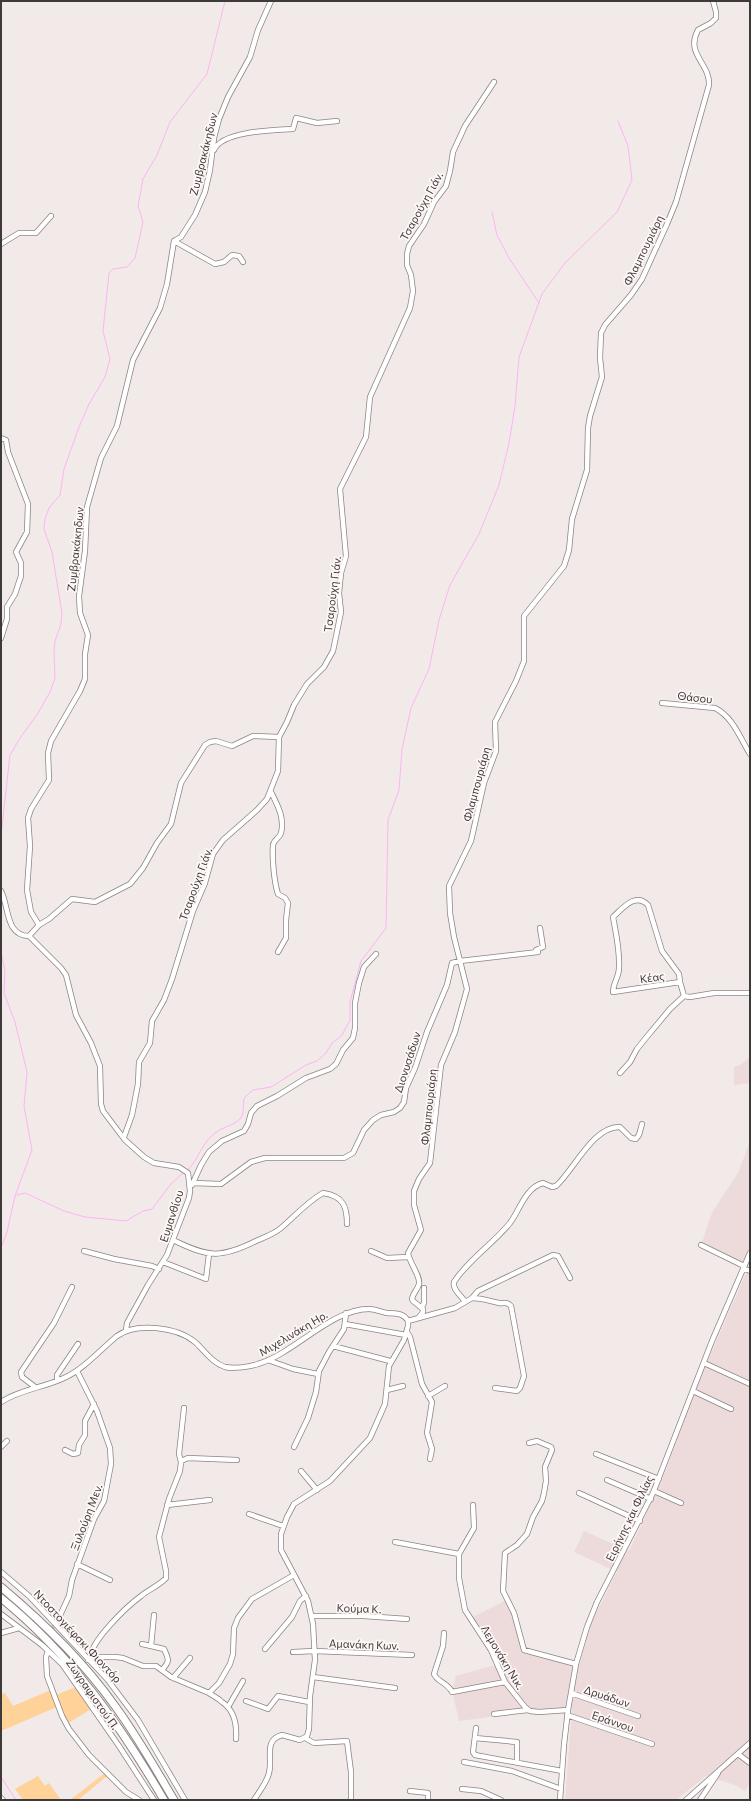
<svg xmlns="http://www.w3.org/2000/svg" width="751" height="1801" viewBox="0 0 751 1801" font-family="Commissioner,sans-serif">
<rect width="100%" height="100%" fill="#f2e9e9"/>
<path fill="#ecdbda" d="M750,1057v26l-16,2v-18l6,-2z
M750,1141v646l-2,-1 -3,5 -10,-6 -29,-9 -30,24h-111l7,-92 -46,4 -67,9 -7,-31 4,-14 43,-12 -28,-46 34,-17 9,17 6,28 5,7 54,13 12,-43 26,-51 -43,-20 10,-21 45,20 33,-71 37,-99 50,-115 -47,-24 10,-29 27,-42z"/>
<path fill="#fed298" d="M76,1687l15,22 -24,15 -11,-29z
M51,1690l6,17 -56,24v-37l4,-1 8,13z
M105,1773l2,3 -29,24h-8z
M38,1776l7,10 4,-3 12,17h-38l-8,-11z"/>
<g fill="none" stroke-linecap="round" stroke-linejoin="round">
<path stroke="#feb4f5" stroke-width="1" d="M492,212l5,23 12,23 30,45
M1,836l9,-81 10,-17 17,-23 13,-23 5,-14 -1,-27 1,-10 6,-17 1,-11 -10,-61 -8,-23 1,-10 4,-11 11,-13 4,-26 15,-42 10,-23 16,-27 5,-18 -7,-28 6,-58 4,-4 14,-2 8,-9 8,-36 -5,-16 5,-27 14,-24 13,-33 37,-48 18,-73
M1,953l4,17 -1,23 11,29 12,50 -3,34 8,44 -17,46 -8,36 -6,16
M188,1170c11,-12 15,-30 30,-39 7,-5 19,-6 24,-15 2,-4 1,-13 2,-18l9,-8 18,-3 35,-22 11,-4 9,-8 6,-10 10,-8 8,-15v-18l11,-41 25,-33 2,-108 11,-30 3,-41 9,-41 18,-39 10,-49 11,-35 29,-51 20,-49 10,-42 6,-37 4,-49 23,-63 23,-31 52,-51 15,-32 -4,-34 -10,-25
M17,1195l8,-2 39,18 21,6 41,4 17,-10 9,-2 18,-24 13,-12
M1,1777l15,23"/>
<path stroke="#cec6c6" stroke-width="4.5" stroke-dasharray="4.5 2" stroke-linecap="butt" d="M38,1642l18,-18"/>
<g stroke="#8b8483" stroke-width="6">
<path id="minor" d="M214,150c8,-19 60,-20 79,-21l3,-11 21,5 20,-2
M174,241l41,23 9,-2 8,-7 7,1 4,6
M1,244l18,-11h17l15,-17
M1,438l5,2 2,12 20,52 -1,28 -11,20 5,11v13l-6,18 -8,13v12l-6,19
M662,703l53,5c18,9 25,30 35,46
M271,792c6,12 14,26 10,41 -1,5 -7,6 -8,12 -1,13 1,37 5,49l7,4 3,5 -2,17v18l-8,14
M1,891c8,14 4,45 28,45l32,32 5,7 10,40 15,28 9,23 1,38 2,7 22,29 19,17 10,6 25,4 9,6 2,18 -1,7 -22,57 -19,30 -21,38 -1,7
M39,925l-8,-13 -4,-22 3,-44 -2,-28 3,-9 18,-29 -1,-27 3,-12 29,-50 5,-12v-25l3,-19 -8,-22 -1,-17 6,-45 2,-44 14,-49 16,-32 16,-66 27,-52 7,-24 7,-43 7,-4 14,-22 10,-23 5,-22 4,-32 5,-19 9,-22 22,-40 8,-27 13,-29
M29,936l10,-11 10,-6 23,-20 23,3 35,-18 13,-16 14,-25 14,-19 10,-41 24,-38 5,-3 6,-1 16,5 21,-10 26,1
M680,982l-1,-8 -17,-23 -14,-46c-13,-13 -25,3 -35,12 3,17 7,33 6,51 0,9 -6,15 -6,24l67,-10 4,14
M684,996l6,1 24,-4h36
M620,1073l10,-11 7,-13 8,-10 25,-30 14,-13
M124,1137l8,-22 6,-31 1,-22 11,-19 2,-22 12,-21 8,-21 21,-68 12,-28 8,-29 10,-14 34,-30 10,-11 11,-28 1,-34 8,-15 7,-17 13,-21 17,-17 9,-16 8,-39 -2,-19 2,-20 5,-17 -6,-67 26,-52 4,-40 40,-89 3,-17 -2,-16 -4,-10v-11l2,-8 15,-22 10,-22 12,-16 4,-15 3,-19 12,-26 29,-44
M193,1183l28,1 30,-22 14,-4h79l9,-5 11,-23 9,-10 8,-5 13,-3 6,-4 4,-6 2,-14 9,-20 12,-36 20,-47 5,-22 8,-2 78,-9 -2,-2 7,-3 -3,-19
M192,1185l9,-20 8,-13 13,-11 22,-10 4,-7 3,-11 6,-7 20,-10 29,-18 24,-9 6,-5 7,-14 10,-12 2,-10v-25l4,-20 5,-16 12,-13
M173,1240c35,17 47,19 83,1 9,-4 18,-7 25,-13 14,-12 26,-26 42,-35 20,3 24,13 24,31
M701,1245l43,21
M84,1251l30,8 38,7 7,3
M371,1251l16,7 21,-1
M163,1262l43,17 3,-25
M743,1268l7,3
M472,1298c10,0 17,3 27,5 5,1 8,-2 12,3l13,70 -4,12 -3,3 -22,-3
M465,1302c-3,-6 -13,-12 -11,-20 13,-21 40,-39 56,-59 9,-12 16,-36 33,-40l9,4 4,-1c18,-16 37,-60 64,-59l11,11 5,1 3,-4 3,-11
M422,1307l2,-4v-15
M419,1317l4,-5v-3l-10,-8 -1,-2c1,-6 6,-10 7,-15 2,-7 -10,-22 -11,-31l13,-23 -7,-25v-14l5,-12 11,-16 11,-98 14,-33 12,-43 -13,-52 -4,-24 -1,-27 22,-45 13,-58 12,-32 -1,-29 21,-41 8,-20v-45l40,-50 5,-16 3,-31 15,-49 1,-42 2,-12 12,-39 -2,-19 1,-25 4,-8 26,-30 11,-16 25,-55 9,-22 33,-117c1,-22 -24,-31 -11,-55l13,-7 5,-5v-6l-3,-11
M408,1321l47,-13 17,-10 6,-7 75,-36 5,1 12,22
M345,1324l61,11
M407,1332l3,5 12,47 10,18 -5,31 5,16 -2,10
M333,1346l57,15
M268,1360l25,9 25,5
M704,1363l46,21
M57,1381v-6l21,-31
M35,1387l-13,-10 -1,-5 33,-49 18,-36
M387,1390l16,-4
M693,1391l38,18
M428,1396l17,-10
M1,1402c20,-13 42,-14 63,-24 20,-9 36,-28 53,-42 19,-14 60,-9 78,6 9,8 17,21 30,25 9,2 24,0 33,-3 37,-11 73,-55 111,-55 6,0 12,3 18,4 8,1 16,-1 21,8
M529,1443l8,-2 14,6 1,3 -7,17 1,14 -2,12 -2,8 -9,16 -6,17 -10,11 -12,8 -2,38 11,22 10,37 52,14
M1,1447l6,-6
M294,1447l14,-29 8,-26 3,-21 10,-19 15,-23 2,-16
M65,1450l8,4 5,-1 1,-8 6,-10v-14l9,-17
M596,1454l63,25
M181,1461l7,-3 49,2
M301,1471l16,19
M607,1480l44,19
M654,1491l27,12
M579,1493l61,28
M167,1505l43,-5
M473,1505l1,23 -15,26v24l6,32 26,40 14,32 20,25 5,4 9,1 29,-2
M249,1514l34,12
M395,1542l64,12
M77,1564l33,16
M1,1572l28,24 78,83 31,41 47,80
M1,1614l41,31 20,19 57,82 35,54
M154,1615l-3,31 13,3c5,11 6,12 -2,21
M312,1616h52l43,3
M56,1624l13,-28 3,-16 22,-61 10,-18 7,-37 -1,-16 -13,-37 -20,-40
M1,1633l18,-5
M444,1633l-1,13 -9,28c3,8 13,8 18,18l53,-10
M142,1644l9,2
M265,1649l27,-32 8,-16 6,-5
M48,1651l-2,6 1,19 15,40 7,13 20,26 37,37 13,8
M293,1652l22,-1 97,4
M90,1658c1,-17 36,-51 51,-62 7,-6 19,-11 25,-18v-7l-7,-34 10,-38 11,-28 1,-9 -2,-8 5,-46
M88,1660l8,-3h19l8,1 20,8h13l15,11 38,16
M313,1677l82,11
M173,1678l17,-20
M571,1693l67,23
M246,1701l22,8 10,-13 31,6
M228,1707l15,-26
M494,1714l34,-4
M567,1715l85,29
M476,1728l-3,24 2,3 87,16
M305,1738l9,5 33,-2 4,31v28
M475,1738l42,4v19
M236,1739c1,-14 -2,-29 -14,-37 -4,-4 -9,-6 -13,-9l10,-10 11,-19 3,-10 1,-26 4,-10 14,-19 42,-24
M738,1754l12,9
M464,1762l48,9 49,18
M462,1789l19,2 20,9
M410,1791l18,2v7
M1,1798l2,2
M254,1800c5,-8 13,-18 15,-27 4,-14 -6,-33 13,-38l18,5 7,-4 2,-7 1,-33 5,-36 -2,-36 -5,-23 -27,-51v-16l6,-17 7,-13 36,-23 40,-43 15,-34 4,-38 15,-26 4,-14v-5
M560,1800l4,-55 4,-35 8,-46 11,-37 10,-25 56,-109 59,-152 38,-88
M686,1800l64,-57
M700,1800l18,-27"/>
</g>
<g stroke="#8b8483" stroke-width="9">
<path id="highway" d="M1,1587c43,36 82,74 114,119 22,30 40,62 59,94
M1,1598c70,57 118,125 163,202"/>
</g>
<use href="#minor" stroke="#fff" stroke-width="4.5"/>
<use href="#highway" stroke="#fff" stroke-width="7"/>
</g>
<g text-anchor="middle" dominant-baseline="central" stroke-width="3.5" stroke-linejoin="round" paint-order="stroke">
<g font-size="11" fill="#3d3a3a" stroke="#fff7f6">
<text transform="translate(203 154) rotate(-76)">Ζυμβρακάκηδων</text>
<text transform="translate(421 206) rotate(-61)">Τσαρούχη Γιάν.</text>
<text transform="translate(643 250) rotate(-64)">Φλαμπουριάρη</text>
<text transform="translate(75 549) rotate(-84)">Ζυμβρακάκηδων</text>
<text transform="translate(332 594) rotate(-83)">Τσαρούχη Γιάν.</text>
<text transform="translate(695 697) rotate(7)">Θάσου</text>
<text transform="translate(476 784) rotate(-75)">Φλαμπουριάρη</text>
<text transform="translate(195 884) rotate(-70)">Τσαρούχη Γιάν.</text>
<text transform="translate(652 977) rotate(-8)">Κέας</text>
<text transform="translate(407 1062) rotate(-72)">Διονυσάδων</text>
<text transform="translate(428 1107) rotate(-84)">Φλαμπουριάρη</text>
<text transform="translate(171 1216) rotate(-72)">Ευμανθίου</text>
<text transform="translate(293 1333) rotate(-31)">Μιχελινάκη Ηρ.</text>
<text transform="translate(86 1517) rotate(-69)">Ξυλούρη Μεν.</text>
<text transform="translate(629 1518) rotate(-64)">Ειρήνης και Φιλίας</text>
<text transform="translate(359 1608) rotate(2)">Κούμα Κ.</text>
<text transform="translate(78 1636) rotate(47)">Ντοστογιέφσκι Φιοντόρ</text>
<text transform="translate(364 1644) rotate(2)">Αμανάκη Κων.</text>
<text transform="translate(503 1657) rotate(59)">Λεμονάκη Νικ.</text>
<text transform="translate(93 1694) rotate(55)">Ζωγραφιστού Π.</text>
<text transform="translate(607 1696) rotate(18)">Δρυάδων</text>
<text transform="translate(613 1721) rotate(19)">Εράννου</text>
</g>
</g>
<rect width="751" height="1801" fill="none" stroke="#3d3a3a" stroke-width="4"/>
</svg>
